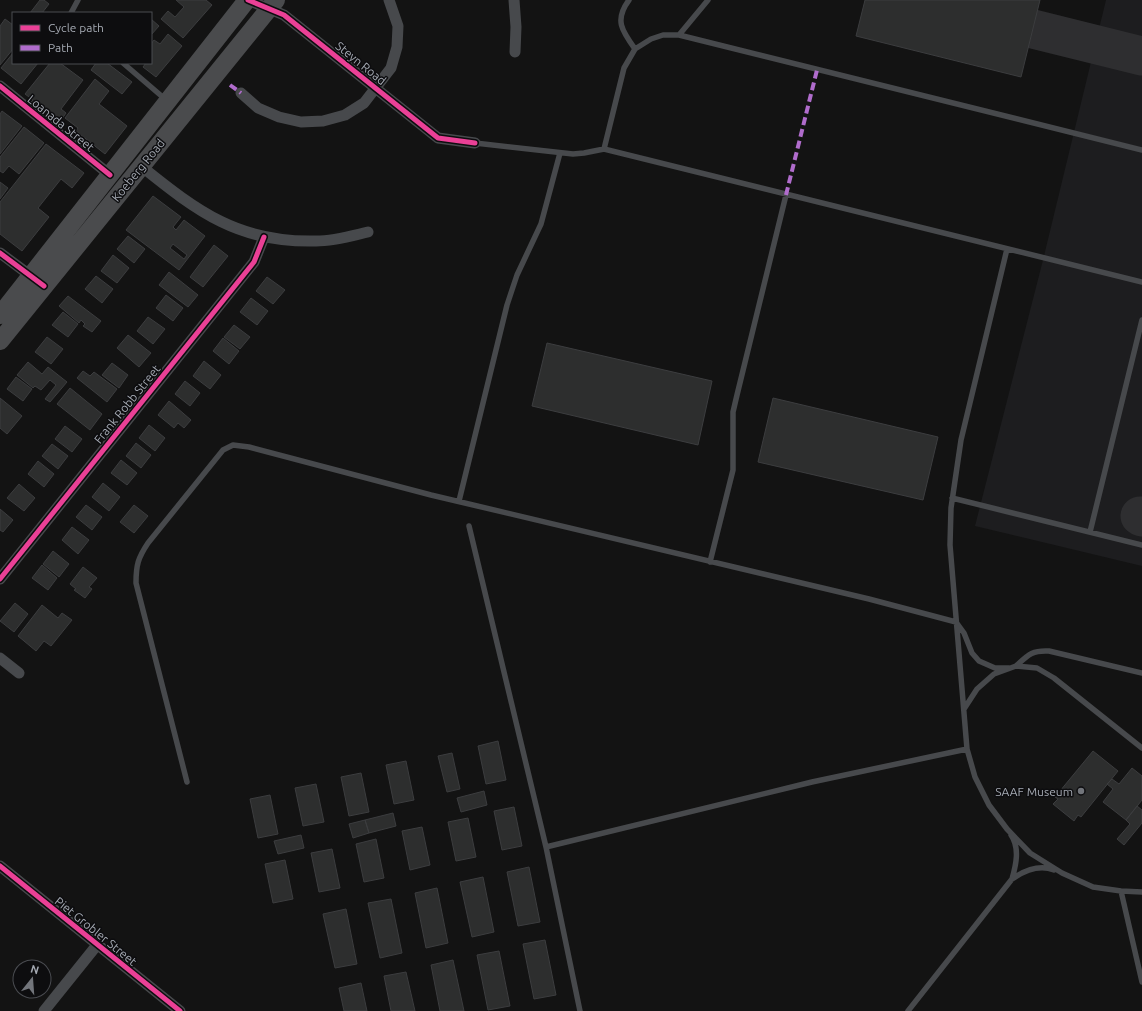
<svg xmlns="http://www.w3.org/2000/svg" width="1142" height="1011" viewBox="0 0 1142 1011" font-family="Ubuntu,sans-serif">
<rect width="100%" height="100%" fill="#131313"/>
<path fill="#1d1d1f" d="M1106,0h36v566l-167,-40 68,-266z"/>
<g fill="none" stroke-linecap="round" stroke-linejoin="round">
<path stroke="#2e2e30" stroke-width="39" d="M1033,29l109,27
M1140,516l2,1"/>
</g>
<path fill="#2d2e2e" stroke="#3c3d3f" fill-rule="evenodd" d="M40,0h4l5,4 -7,9h-12z
M176,0h30l6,5 -29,33 -22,-19 7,-8 7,6 9,-10z
M865,0h175l-19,77 -165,-41z
M5,19l8,6v24l-13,16v-39z
M151,19l8,7 -8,9z
M168,34l14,12 -26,31 -13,-10 3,-4h5v-19l3,-4 6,4z
M13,53v10h25l-17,21 -20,-16z
M50,63h10l23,17 -22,29 5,4 -7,10 -28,-21 2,-2 -8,-6z
M96,63h11l25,19 -10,12 -31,-24z
M95,79l14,12 -10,13 28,22 -22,28 -29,-23 2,-3 -13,-10z
M2,111l20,15 -22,28v-40z
M24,127l20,16 -25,31 -10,-8 -6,7 -3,-2v-14z
M46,144l38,29 -12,15 -11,-9 -23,29 11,9 -27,34 -22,-17v-32z
M0,182l8,6 -8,11z
M153,196l28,21 -8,10 3,3 8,-10 21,16 -26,34 -53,-40zM173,244l14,11 -3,4 -14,-11z
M128,236l17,13 -11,14 -17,-14z
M214,245l14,11 -25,31 -13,-10z
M113,255l16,13 -12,15 -16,-12z
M169,272l29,23 -10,12 -29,-22z
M96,276l17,13 -11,14 -17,-14z
M267,277l18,13 -12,14 -17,-13z
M166,295l17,13 -10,13 -17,-13z
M68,296l33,25 -9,11 -9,-6 2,-2 -4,-4 -2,3 -20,-17z
M251,298l17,13 -11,14 -17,-13z
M63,312l15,12 -10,13 -16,-12z
M148,317l17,12 -12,15 -16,-13z
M234,325l16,12 -10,12 -16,-12z
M128,335l23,18 -12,14 -22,-19z
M47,337l16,12 -12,15 -16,-12z
M223,338l16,13 -10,13 -16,-13z
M547,343l165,38 -14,64 -166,-39z
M204,361l17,14 -11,14 -17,-13z
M28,362l14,12 6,-7 19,15 -17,20 -5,-3 11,-14 -6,-5 -9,10 -6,-4 -2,2 -16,-13z
M112,363l16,12 -9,13 -17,-13z
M83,371l7,5 4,-4 23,17 -10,13 -30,-24z
M16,377l16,12 -9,12 -16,-12z
M185,381l15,12 -10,13 -15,-12z
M70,388l32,26 -12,16 -33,-26z
M0,398l22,18 -15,18 -7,-6z
M773,398l165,39 -15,63 -165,-38z
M169,401l22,19 -7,8 -6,-5 -4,5 -16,-13z
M149,425l16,13 -10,13 -16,-13z
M65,426l17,13 -10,13 -17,-13z
M136,443l15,12 -10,13 -15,-12z
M52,444l16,12 -10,13 -16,-13z
M121,460l16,13 -10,12 -16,-12z
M38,461l16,13 -10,13 -16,-13z
M103,483l17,14 -11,14 -17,-14z
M19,484l16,14 -11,13 -17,-13z
M86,505l16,12 -10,13 -16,-13z
M134,505l14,11 -14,17 -14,-11z
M0,509l13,11 -10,12 -3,-2z
M72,527l17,13 -11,14 -16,-14z
M53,551l16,13 -10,13 -16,-13z
M42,565l15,13 -9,12 -16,-12z
M83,567l14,11 -8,9 3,2 -7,9 -11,-8 2,-1 -6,-5z
M15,603l13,11 -14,18 -14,-11z
M42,605l16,13 4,-5 10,7 -21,26 -7,-5 -8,10 -18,-15z
M498,741l8,39 -20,4 -8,-38z
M1093,751l25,20 -37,46 -3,-2 -4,6 -21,-17 5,-5 -3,-2z
M452,753l8,36 -13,3 -9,-36z
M406,761l8,39 -20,4 -8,-39z
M1132,768l10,8v24l-16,20 -23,-18 10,-13 -6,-5 5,-5 7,5z
M361,773l8,39 -20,4 -8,-39z
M316,784l8,38 -21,4 -8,-38z
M484,791l3,14 -26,7 -4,-14z
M270,795l8,39 -20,4 -8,-39z
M1137,806l5,4v13l-18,22 -7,-6 13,-15 -4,-4z
M514,807l8,39 -20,4 -8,-39z
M393,813l3,13 -27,7 -4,-13z
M468,818l8,39 -20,4 -8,-39z
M365,820l4,13 -16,5 -4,-14z
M422,827l8,38 -20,5 -8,-39z
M301,835l3,13 -26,6 -4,-13z
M376,839l8,39 -20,4 -8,-38z
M332,849l8,39 -21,4 -8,-39z
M285,860l8,39 -20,4 -8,-39z
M529,867l11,55 -22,4 -11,-54z
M483,877l11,55 -22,5 -12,-55z
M437,888l11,55 -22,5 -11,-55z
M391,899l11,54 -22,5 -12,-55z
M346,909l11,55 -22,4 -12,-54z
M545,940l11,55 -22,4 -11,-55z
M499,951l11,55 -22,4 -11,-55z
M453,960l11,51h-24l-9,-46z
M406,972l9,39h-24l-7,-35z
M361,983l6,28h-23l-5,-23z"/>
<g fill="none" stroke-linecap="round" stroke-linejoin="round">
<path stroke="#47494c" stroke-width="5.5" d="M629,0c-15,20 -7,31 6,49
M71,13l7,-13
M679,35l29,-35
M123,63l42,36
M475,143l98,11 11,-1 20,-4 538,133
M604,149l20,-81 11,-19 16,-10 12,-4h16l463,115
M1007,249l-46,191 -10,68 -1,37 17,204 8,28 14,28 18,24 23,24 32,20 31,14 28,4 21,1
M952,498l190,47
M459,501l48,-196 10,-30 24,-51 19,-71
M469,526l77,321 34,164
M1090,532l52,-212
M710,562l23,-92v-58l4,-17 49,-200
M1016,666c12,-11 16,-16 33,-15l93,22
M964,709l13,-20 17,-15 22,-8 21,2 17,10 88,70
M187,782l-51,-199c0,-18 2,-25 12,-40l75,-93 10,-5 16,2 182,48 438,104 87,23 8,11 8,20 7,8 16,7h14
M1011,835c9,13 5,30 1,44
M546,847l266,-65 155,-33
M1121,891l21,91
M908,1011l104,-132c13,-9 27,-15 42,-9"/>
<path stroke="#47494c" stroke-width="11" d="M248,0l36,15 154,123 37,5
M514,0l2,27 -1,25
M0,86l110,89
M241,93l17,15 21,9 22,5 22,-1 22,-6 19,-12 27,-35 6,-21 1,-21 -9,-26
M141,166c57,46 98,77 175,75 18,0 35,-5 52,-9
M0,253l35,26
M0,579l254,-317 10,-25
M0,658l19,15
M0,866l180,145
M44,1011l53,-66"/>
<path stroke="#4a4b4d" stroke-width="18" d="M0,315l247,-315
M0,341l276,-341"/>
<path stroke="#b06ccc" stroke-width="4" stroke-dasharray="8 4" stroke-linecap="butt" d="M230,85l11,8
M786,195l31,-125"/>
<g stroke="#0d0d0f" stroke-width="8">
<path id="cycleway" d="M248,0l36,15 154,123 37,5
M0,86l110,89
M0,253l44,33
M0,579l254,-317 10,-25
M0,866l180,145"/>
</g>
<use href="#cycleway" stroke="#ea4096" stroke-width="5"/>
</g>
<circle fill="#72757b" stroke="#0d0d0f" stroke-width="1.5" cx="1081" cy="791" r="4"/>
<g text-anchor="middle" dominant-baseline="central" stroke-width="3" stroke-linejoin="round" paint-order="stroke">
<g font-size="12" fill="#a5aab3" stroke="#0d0d0f">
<text transform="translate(361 63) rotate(39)">Steyn Road</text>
<text transform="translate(61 123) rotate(39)">Loanada Street</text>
<text transform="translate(138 170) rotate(-51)">Koeberg Road</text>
<text transform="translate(127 404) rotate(-51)">Frank Robb Street</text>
<text transform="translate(96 931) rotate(39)">Piet Grobler Street</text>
</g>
<g font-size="12" fill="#a5aab3" stroke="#0d0d0f" text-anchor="end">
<text x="1073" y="791">SAAF Museum</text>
</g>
</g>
<rect x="12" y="12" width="140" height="52" fill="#0d0d0f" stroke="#4a4c51"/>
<rect x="20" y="25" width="20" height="6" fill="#ea4096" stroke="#4a4c51"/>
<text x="48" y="32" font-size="12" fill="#a5aab3">Cycle path</text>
<rect x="20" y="45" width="20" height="6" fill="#b06ccc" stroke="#4a4c51"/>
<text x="48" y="52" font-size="12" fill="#a5aab3">Path</text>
<g transform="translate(32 979) rotate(17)"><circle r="19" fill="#0d0d0f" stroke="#4a4c51"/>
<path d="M0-3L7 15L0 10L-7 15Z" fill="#72757b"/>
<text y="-6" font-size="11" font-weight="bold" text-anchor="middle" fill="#a5aab3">N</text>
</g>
</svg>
